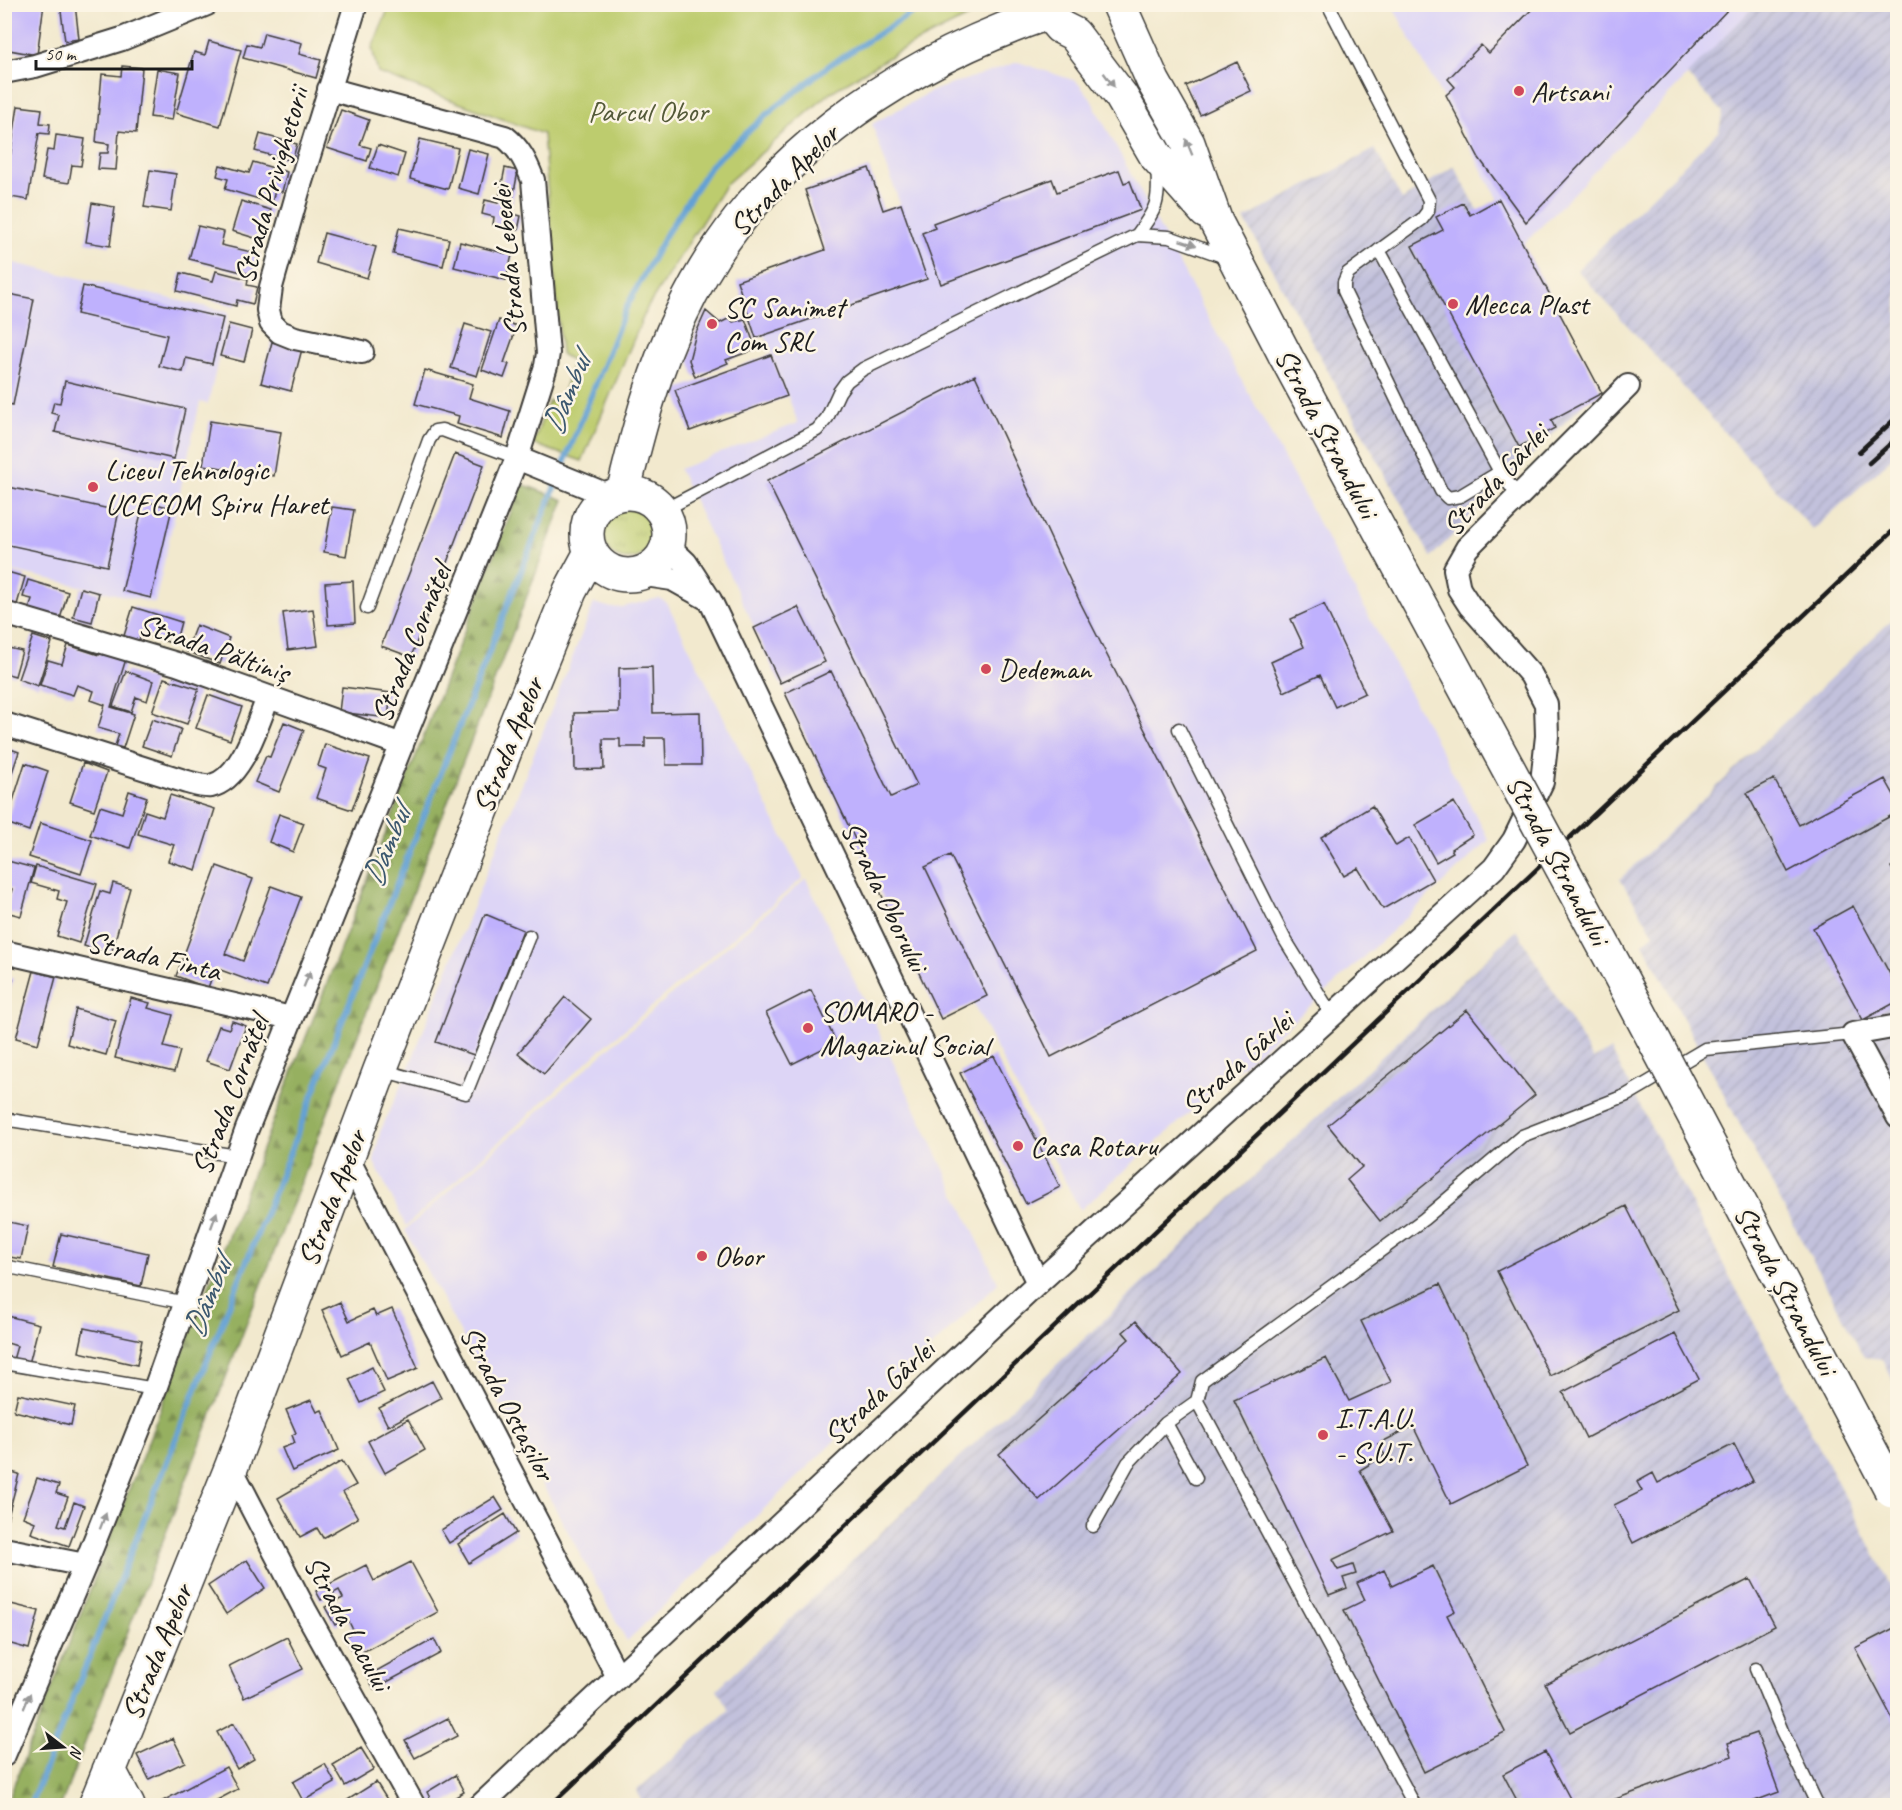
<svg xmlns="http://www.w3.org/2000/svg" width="1902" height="1810" viewBox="0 0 1902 1810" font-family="Caveat,sans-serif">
<defs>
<pattern id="industrial-furrows" width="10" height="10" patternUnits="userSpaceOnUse" patternTransform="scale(1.5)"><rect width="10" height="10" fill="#c2c1dc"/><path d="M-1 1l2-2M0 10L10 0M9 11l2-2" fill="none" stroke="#a6a5bc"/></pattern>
<pattern id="grass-tufts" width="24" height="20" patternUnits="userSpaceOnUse" patternTransform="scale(1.5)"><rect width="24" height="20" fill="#bdcc6e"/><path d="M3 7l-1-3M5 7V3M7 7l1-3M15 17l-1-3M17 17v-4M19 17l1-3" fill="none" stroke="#a2af5f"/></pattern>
<pattern id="forest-firs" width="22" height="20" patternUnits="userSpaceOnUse" patternTransform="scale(1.5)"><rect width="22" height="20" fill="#96b061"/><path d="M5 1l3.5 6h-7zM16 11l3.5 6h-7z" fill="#7a8e4f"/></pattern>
</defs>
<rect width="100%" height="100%" fill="#fcf5e5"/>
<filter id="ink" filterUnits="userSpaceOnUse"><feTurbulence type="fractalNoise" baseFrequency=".0167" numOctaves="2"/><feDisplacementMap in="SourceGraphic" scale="12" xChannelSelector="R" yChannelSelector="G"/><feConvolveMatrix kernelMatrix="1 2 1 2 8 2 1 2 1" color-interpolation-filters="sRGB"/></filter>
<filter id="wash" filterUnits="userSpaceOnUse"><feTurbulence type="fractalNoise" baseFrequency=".008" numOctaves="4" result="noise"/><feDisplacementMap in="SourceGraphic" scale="24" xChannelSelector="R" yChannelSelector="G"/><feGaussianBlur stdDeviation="1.35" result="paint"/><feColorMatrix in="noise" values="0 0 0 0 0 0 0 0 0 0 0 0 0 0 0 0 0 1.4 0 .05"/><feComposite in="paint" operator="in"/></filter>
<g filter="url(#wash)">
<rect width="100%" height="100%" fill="#f2e9ce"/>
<path fill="#ddd5f6" d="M1392,5h364l-233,240z
M1018,62l58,19 13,15 400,744 -161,150 -248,220 -107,-207 -32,16 -262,-550 119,-46 -33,-88 161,-56 -54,-155 60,-33z
M5,261l224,51 -21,92 -8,-2 -45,201 -150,-34z
M659,598l8,5 136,275 -204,173 -193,175 -32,-64 6,-30 25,-55 189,-474 18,5 11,-1z
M806,879l192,404 -371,358 -222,-411 197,-176z"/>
<path fill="url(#industrial-furrows)" d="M1756,5h141v448l-84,77 -236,-260 142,-139 4,-19 -36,-37z
M1375,149l27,51 52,-34 129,238 -152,153 -187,-338z
M1897,615v773l-15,-29 -18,-2 -221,-414 11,-9 -34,-55z
M1517,930l76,129 18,-9 286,546v209l-1254,1 -6,-16 92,-80 -12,-21 546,-521z"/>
<path fill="url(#grass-tufts)" stroke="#6c7445" stroke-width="1.5" d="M603 534a25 25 0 1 1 50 0a25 25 0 1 1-50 0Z"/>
<path fill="url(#forest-firs)" stroke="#59663e" stroke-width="1.5" d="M522,484l42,16 -503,1305h-55z"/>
<path fill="#bdcc6e" stroke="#6c7445" stroke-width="1.5" d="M390,5h602l-93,46 -68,41 -105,92 -79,124 -65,153 -49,-17 16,-43 11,3 13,-43 -12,-7 -18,-220 -165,-61 -6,-25z"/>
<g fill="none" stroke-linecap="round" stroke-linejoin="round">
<path stroke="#63a1d4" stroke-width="6" d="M561,471l65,-163 39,-72 46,-71 60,-54 60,-47 95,-60
M30,1806l527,-1325"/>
</g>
<g id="blocks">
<path fill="#bfb1fd" d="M4,4h40l-7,51 -33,-6z
M60,4h15l4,35 -14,2z
M1537,4h196l-207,218 -47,-64 -33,-63 9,-8 -7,-8 33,-34 8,8z
M264,33l38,10 -3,11 22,6 -5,18 -73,-20 4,-14 13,3z
M209,41l32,9 -21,76 -44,-13 18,-61 11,3z
M1237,62l14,29 -51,24 -14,-29z
M122,66l20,2 -6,65 -17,-2 -3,39 -18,-1 2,-16h8l1,-9 -13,-2 6,-68 19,2z
M157,69l23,4 -8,47 -22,-3z
M18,106l24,3 -2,14 10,1 -1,10 -10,-1 -11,67 -24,-4z
M4,107l7,1 -5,36h-2z
M341,110l28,10 -9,25 11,3 -4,13 -40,-13z
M260,134l37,10 -5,17 -37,-10z
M56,135l29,4 -4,27 -9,-1 -3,18 -27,-4 5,-29 7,1z
M420,139l38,9 -10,41 -38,-10z
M378,145l27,9 -7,23 -28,-9z
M468,149l21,5 -10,40 -21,-6z
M253,162l34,10 -5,20 -7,-2 -3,13 -47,-14 3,-10 -11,-3 3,-11 29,8z
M505,168l13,3 -8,42 11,3 -3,14 -25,-5 1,-8 -12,-3 3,-14 13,3z
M869,168l14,42 18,-6 26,75 -171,59 -19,-57 88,-31 -20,-60z
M150,170l26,4 -5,37 -27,-4z
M1119,170l5,13 6,-2 11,29 -200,74 -19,-51 13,-5 -2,-5 119,-44 5,13z
M1499,199l103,194 -51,27 4,8 -36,19 -107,-201 31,-16 -7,-13 27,-14 7,12z
M241,201l30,9 -10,30 -29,-9z
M92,203l23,4 -5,39 -24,-4z
M198,226l26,6 -3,13 39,9 -6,21 -65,-16z
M399,228l50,11 -6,27 -50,-12z
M324,233l52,14 -9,31 -51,-15z
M460,242l52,13 -6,25 -52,-13z
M216,271l32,8 -1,6 10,2 -4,17 -16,-4 -1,6 -59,-15 4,-18 32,8z
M83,286l140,32 -11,46 -26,-6 -3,14 -24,-6 8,-31 -90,-21z
M4,293l30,6 -21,106 -9,-2z
M706,311l14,12 10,-5 3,4 12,-3 11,30 -30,11 2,3 -33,14 -6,-17 7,-27z
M499,320l18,6 -13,37 5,1 -5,14 -22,-8z
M229,324l23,6 -8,32 -24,-6z
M465,324l26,8 -14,44 -26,-8z
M272,342l30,7 -11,42 -30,-8z
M771,355l16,41 -97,35 -15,-41z
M425,370l48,14 -4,14 41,13 -7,27 -46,-14 2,-8 -44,-12z
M975,375l105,227 177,349 -206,106 -101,-202 -25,12 62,129 -46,23 -156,-326 46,-22 60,126 26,-12 -150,-304z
M65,381l120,28 -11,50 -119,-27 4,-17 -8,-2 3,-11 6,1z
M210,421l71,11 -7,44 -71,-11z
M455,454l29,11 -73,192 -30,-11z
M4,486l115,25 -12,55 -103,-22z
M144,501l28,7 -21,90 -29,-7z
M332,507l22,3 -8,46 -22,-4z
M4,571l21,6 -9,31 -12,-3z
M28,580l40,12 -8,27 -31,-9 3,-11 -9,-2z
M353,581l2,42 -27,2 -3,-42z
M81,588l18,5 -7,29 -19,-5z
M1324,604l41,89 -30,14 -15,-32 -36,17 -13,-30 33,-15 -13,-28z
M133,607l48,15 -6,22 -34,-10 -3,9 -15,-4z
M798,607l27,55 -45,21 -26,-55z
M313,609l5,37 -30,4 -5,-37z
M196,625l33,13 -9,26 -34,-13z
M33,636l19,6 -14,44 -20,-7z
M68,645l31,10 1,-4 26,8 -15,48 23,7 -11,34 -8,-2 4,-12 -21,-6 7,-23 -14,-5 3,-9 -17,-6 -4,10 -33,-10 8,-25 14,4z
M4,647l18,4 -7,25 -11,-3z
M652,667l1,46 47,-1 1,53h-35l-1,-27h-20v9h-25v-8h-17l1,30 -29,1 -1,-57 45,-1v-44z
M126,671l27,10 -6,20 -11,-4 -5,15 -18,-6z
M164,678l35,11 -12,35 -35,-12z
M342,687l49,6 -3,25 -49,-6z
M208,695l34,12 -12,33 -34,-12z
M152,719l29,10 -9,27 -30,-10z
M284,722l20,8 -25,62 -24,-10 11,-26 4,1z
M325,744l45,15 -18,51 -36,-12 10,-29 -8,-3z
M5,747l14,5 -14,41z
M25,763l23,8 -19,60 -23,-8z
M83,763l24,9 -13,38 -24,-8z
M1774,779l25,46 86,-46 13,23v10l-110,60 -41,-79z
M129,791l18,6 -17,51 -40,-13 10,-29 22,7z
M170,795l45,14 -19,61 -28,-9 6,-16 -36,-11 7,-23 18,6z
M1454,802l19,33 -22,14 2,3 -17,10 -21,-37z
M1372,806l24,40 13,-8 24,42 -50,29 -25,-41 -14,8 -23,-39z
M279,814l25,9 -11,29 -24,-10z
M40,823l52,17 -11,34 -52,-17z
M4,860l30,8 -13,48 -15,-4 6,-23 -8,-3z
M1898,864v16l-7,-13z
M36,866l61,18 -18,59 -22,-7 10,-34 -10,-3 2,-8 -28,-8z
M217,866l36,13 -28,75 18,7 28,-75 30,11 -34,90 -52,-19 -7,20 -32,-12z
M113,883l17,5 -19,66 -27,-8 16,-55 10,3z
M1853,906l45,83v12l-35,19 -50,-92z
M485,914l38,16 -49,125 -38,-13z
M34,971l22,6 -18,67 -22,-6z
M4,976l9,3 -8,28h-1z
M811,990l25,52 -44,22 -26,-51z
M565,997l26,22 -47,55 -26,-21z
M131,998l19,5 -2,5 25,7 -9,32 16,4 -6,21 -59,-14z
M76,1009l40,12 -10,34 -39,-11z
M1467,1010l68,85 -155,126 -33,-41 15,-13 -34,-42z
M232,1021l14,5 -16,43 -24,-8 13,-35 10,3z
M994,1056l66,131 -34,17 -66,-131z
M1626,1206l53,104 -129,66 -53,-105z
M4,1221l24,5 -7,33 -17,-3z
M61,1234l87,19 -7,33 -88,-19z
M1440,1284l87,182 -76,38 -38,-78 -35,18 7,11 -25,15 33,61 -61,29 6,10 15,-5 3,9 -13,4 4,10 -18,7 -95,-195 92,-42 23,43 42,-19 -30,-61z
M340,1302l9,19 24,-11 3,6 16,-7 26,59 -31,13 -17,-39 -28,13 -20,-45z
M4,1315l35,9 -10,40 -16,-4 4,-14 -13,-4z
M1136,1321l46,53 -143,126 -40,-46 130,-115 -6,-7z
M84,1328l58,12 -5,25 -58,-13z
M1675,1334l24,45 -113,59 -23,-46z
M372,1367l12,25 -23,11 -12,-24z
M432,1381l9,17 -53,28 -9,-18z
M18,1394l57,12 -4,19 -57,-14z
M311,1400l6,12 5,-2 17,40 -47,21 -10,-23 13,-5 -3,-8 4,-2 -10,-23z
M408,1419l17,31 -40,23 -17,-32z
M1734,1444l19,37 -120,62 -19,-38 28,-14 -5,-9 16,-9 5,10z
M342,1461l14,24 -13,7 15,26 -35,20 -6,-10 -17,9 -22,-39z
M4,1470l15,4 -14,54h-1z
M37,1478l22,7 -3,8 12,4 -10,28 7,2 9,-25 10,4 -15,40 -38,-13 4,-11 -12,-5z
M495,1497l8,13 -54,33 -8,-13z
M505,1514l11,19 -47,30 -11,-19z
M247,1560l18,28 -39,26 -18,-28z
M411,1562l27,50 -83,44 -10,-20 9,-4 -7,-14 -12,7 -10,-18 18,-9 -4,-8 -18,10 -5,-9 50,-26 8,16z
M1433,1566l22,45 -8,4 58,117 -81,40 -80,-162 21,-10 -8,-17 27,-13 8,16z
M1750,1579l25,47 -205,106 -25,-48z
M11,1604l28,7 -10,38 -25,-7v-11z
M1896,1627l2,3v99l-43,-81z
M287,1637l16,32 -59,29 -15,-32z
M434,1639l7,14 -67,36 -7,-13z
M448,1718l9,18 -42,22 -10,-18z
M234,1723l20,36 -17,10 -20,-37z
M1757,1733l22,59 -38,14h-135l-1,-3 127,-47 -4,-13z
M173,1738l12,24 -36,17 -12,-24z
M361,1748l13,21 -29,17 -12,-21z
M1545,1752l29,54h-54l-17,-32z
M325,1764l10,19 -32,18 -10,-19z
M226,1767l12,22 -32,17h-45l-2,-3z
M455,1775l9,17 -23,14h-7l-7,-14z
M376,1782l12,19 -7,5h-43z"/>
</g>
</g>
<g filter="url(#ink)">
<use href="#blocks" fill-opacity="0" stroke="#3c3b37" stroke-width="1.5"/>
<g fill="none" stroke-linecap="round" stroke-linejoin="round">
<g stroke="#3c3b37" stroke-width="15">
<path id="lane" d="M1328,4l101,196 -1,11 -6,8 -74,54 -4,9v9l97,200 7,7 12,-2 40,-24
M1137,235l32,2 59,21
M1379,250l121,222 18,24
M662,511l155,-81 10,-12 12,-26 8,-11 16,-12 274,-134c20,-27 23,-33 20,-68
M367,608l62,-168 6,-9 7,-1 75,28
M1179,729l105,209 49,79
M381,1070l85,23 63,-157
M4,1119l233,37
M4,1266l182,37
M4,1363l151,26
M1166,1423l30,55
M1093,1526l35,-63 38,-40 31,-22
M1756,1669l26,62 36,75
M1415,1806l-218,-405 5,-20 222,-162 98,-83 105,-41 78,-46 148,-15"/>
</g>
<g stroke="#3c3b37" stroke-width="26">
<path id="street" d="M356,4l-57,184 -28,99 -3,23 3,13 9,9 15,6 67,14
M4,72l31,-6 87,-27 85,-35
M517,458l93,38
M668,546l18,17 24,37 328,683
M639,574l33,5 34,19
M4,613l173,51 225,81
M4,724l183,58c8,2 16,5 24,4 31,-7 46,-62 57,-88
M4,952l287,66
M1898,1026l-45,8 45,83
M347,1157l271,520
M231,1468l74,142 109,196
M4,1549l81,16
M4,1755l81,-190 70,-176 92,-260 270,-671 29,-92 2,-13 -15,-173c-7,-18 -13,-31 -28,-43l-176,-48
M480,1806l558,-523 456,-415 20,-28 28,-58 5,-46 -1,-32 -15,-29 -61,-69 -11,-17 -4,-20 12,-21 161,-162"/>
</g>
<g stroke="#3c3b37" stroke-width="36">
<path id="secondary" d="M1046,4l2,9 12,14 14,7 47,62 35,60 50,56
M1120,7l33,74 35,62 28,79 69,133
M623,493c15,-62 31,-124 59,-181 71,-150 213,-247 366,-299
M587 534a41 41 0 1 1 82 0a41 41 0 1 1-82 0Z
M109,1770l19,36
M95,1806l136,-338 149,-398 136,-347 54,-132 21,-39"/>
</g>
<use href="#lane" stroke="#fff" stroke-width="12"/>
<use href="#street" stroke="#fff" stroke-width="22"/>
<use href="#secondary" stroke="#fff" stroke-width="33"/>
<path stroke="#1c1c1c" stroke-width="4.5" d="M1859,452l39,-36
M1869,463l29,-26
M550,1806l1348,-1280"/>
<g stroke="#3c3b37" stroke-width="36" stroke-linecap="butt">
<path id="secondary-bridge" d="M1285,355l331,613 276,523"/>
</g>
<use href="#secondary-bridge" stroke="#fff" stroke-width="33"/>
</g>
<defs><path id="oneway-solid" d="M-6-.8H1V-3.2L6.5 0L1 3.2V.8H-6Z" transform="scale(1.5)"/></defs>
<g fill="#999">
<use href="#oneway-solid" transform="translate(1109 80) rotate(53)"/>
<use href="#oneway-solid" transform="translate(1189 147) rotate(-112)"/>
<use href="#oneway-solid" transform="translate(1188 243) rotate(18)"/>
<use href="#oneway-solid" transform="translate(307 979) rotate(-68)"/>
<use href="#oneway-solid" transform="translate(214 1220) rotate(-70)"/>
<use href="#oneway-solid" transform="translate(103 1521) rotate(-69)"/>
<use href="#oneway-solid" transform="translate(27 1701) rotate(-67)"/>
</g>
</g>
<g fill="#d1495b" stroke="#fcf5e5" stroke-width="2">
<circle cx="1519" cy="91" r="6"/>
<circle cx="1453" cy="304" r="6"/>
<circle cx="712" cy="324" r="6"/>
<circle cx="93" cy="487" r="6"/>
<circle cx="986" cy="669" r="6"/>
<circle cx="808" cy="1028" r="6"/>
<circle cx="1018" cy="1146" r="6"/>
<circle cx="702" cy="1256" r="6"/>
<circle cx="1323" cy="1435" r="6"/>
</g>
<g text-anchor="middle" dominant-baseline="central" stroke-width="5" stroke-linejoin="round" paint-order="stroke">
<g font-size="30" fill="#1c1c1c" stroke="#fcf5e5" text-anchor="start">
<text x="1531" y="91">Artsani</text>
<text x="1465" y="304">Mecca Plast</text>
<text x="724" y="307">SC Sanimet<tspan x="724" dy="34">Com SRL</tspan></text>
<text x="105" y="470">Liceul Tehnologic<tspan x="105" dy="34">UCECOM Spiru Haret</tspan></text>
<text x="998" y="669">Dedeman</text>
<text x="820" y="1011">SOMARO -<tspan x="820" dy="34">Magazinul Social</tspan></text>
<text x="1030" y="1146">Casa Rotaru</text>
<text x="714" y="1256">Obor</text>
<text x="1335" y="1418">I.T.A.U.<tspan x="1335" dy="34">- S.U.T.</tspan></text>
</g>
<g font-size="30" fill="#545a39" stroke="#fcf5e5">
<text x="648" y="111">Parcul Obor</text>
</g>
<g font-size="30" fill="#1c1c1c" stroke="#fcf5e5">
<text transform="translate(784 180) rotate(-46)">Strada Apelor</text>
<text transform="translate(271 185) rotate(-74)">Strada Privighetorii</text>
<text transform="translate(508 261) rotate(-96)">Strada Lebedei</text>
<text transform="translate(1327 433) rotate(62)">Strada Ștrandului</text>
<text transform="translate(1495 480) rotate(-47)">Strada Gârlei</text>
<text transform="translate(411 643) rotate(-68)">Strada Cornățel</text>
<text transform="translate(214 648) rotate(19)">Strada Păltiniș</text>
<text transform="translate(508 745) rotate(-68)">Strada Apelor</text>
<text transform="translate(1558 860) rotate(62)">Strada Ștrandului</text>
<text transform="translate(885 896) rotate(64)">Strada Oborului</text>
<text transform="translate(154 956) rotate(13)">Strada Finta</text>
<text transform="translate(1237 1063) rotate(-42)">Strada Gârlei</text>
<text transform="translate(230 1095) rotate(-69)">Strada Cornățel</text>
<text transform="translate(332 1198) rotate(-69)">Strada Apelor</text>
<text transform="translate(1786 1290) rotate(62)">Strada Ștrandului</text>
<text transform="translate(879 1392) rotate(-43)">Strada Gârlei</text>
<text transform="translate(508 1403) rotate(62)">Strada Ostașilor</text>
<text transform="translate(348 1623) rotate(61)">Strada Lacului</text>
<text transform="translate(157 1652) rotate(-68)">Strada Apelor</text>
</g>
<g font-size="32" font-style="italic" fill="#3c586f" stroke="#fcf5e5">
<text transform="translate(566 394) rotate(-68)">Dâmbul</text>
<text transform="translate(386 846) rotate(-68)">Dâmbul</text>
<text transform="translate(207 1297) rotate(-68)">Dâmbul</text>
</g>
</g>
<rect width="1902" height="1810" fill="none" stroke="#fcf5e5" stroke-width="24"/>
<g transform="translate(63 1747) rotate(107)" stroke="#fcf5e5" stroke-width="4.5" paint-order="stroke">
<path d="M0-4.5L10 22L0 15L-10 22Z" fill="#1c1c1c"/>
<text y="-9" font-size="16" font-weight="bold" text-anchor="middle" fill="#1c1c1c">N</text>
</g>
<path d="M36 60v9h156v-9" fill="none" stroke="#1c1c1c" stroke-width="3"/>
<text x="45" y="60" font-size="18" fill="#1c1c1c" stroke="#fcf5e5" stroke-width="4.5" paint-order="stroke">50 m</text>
</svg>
